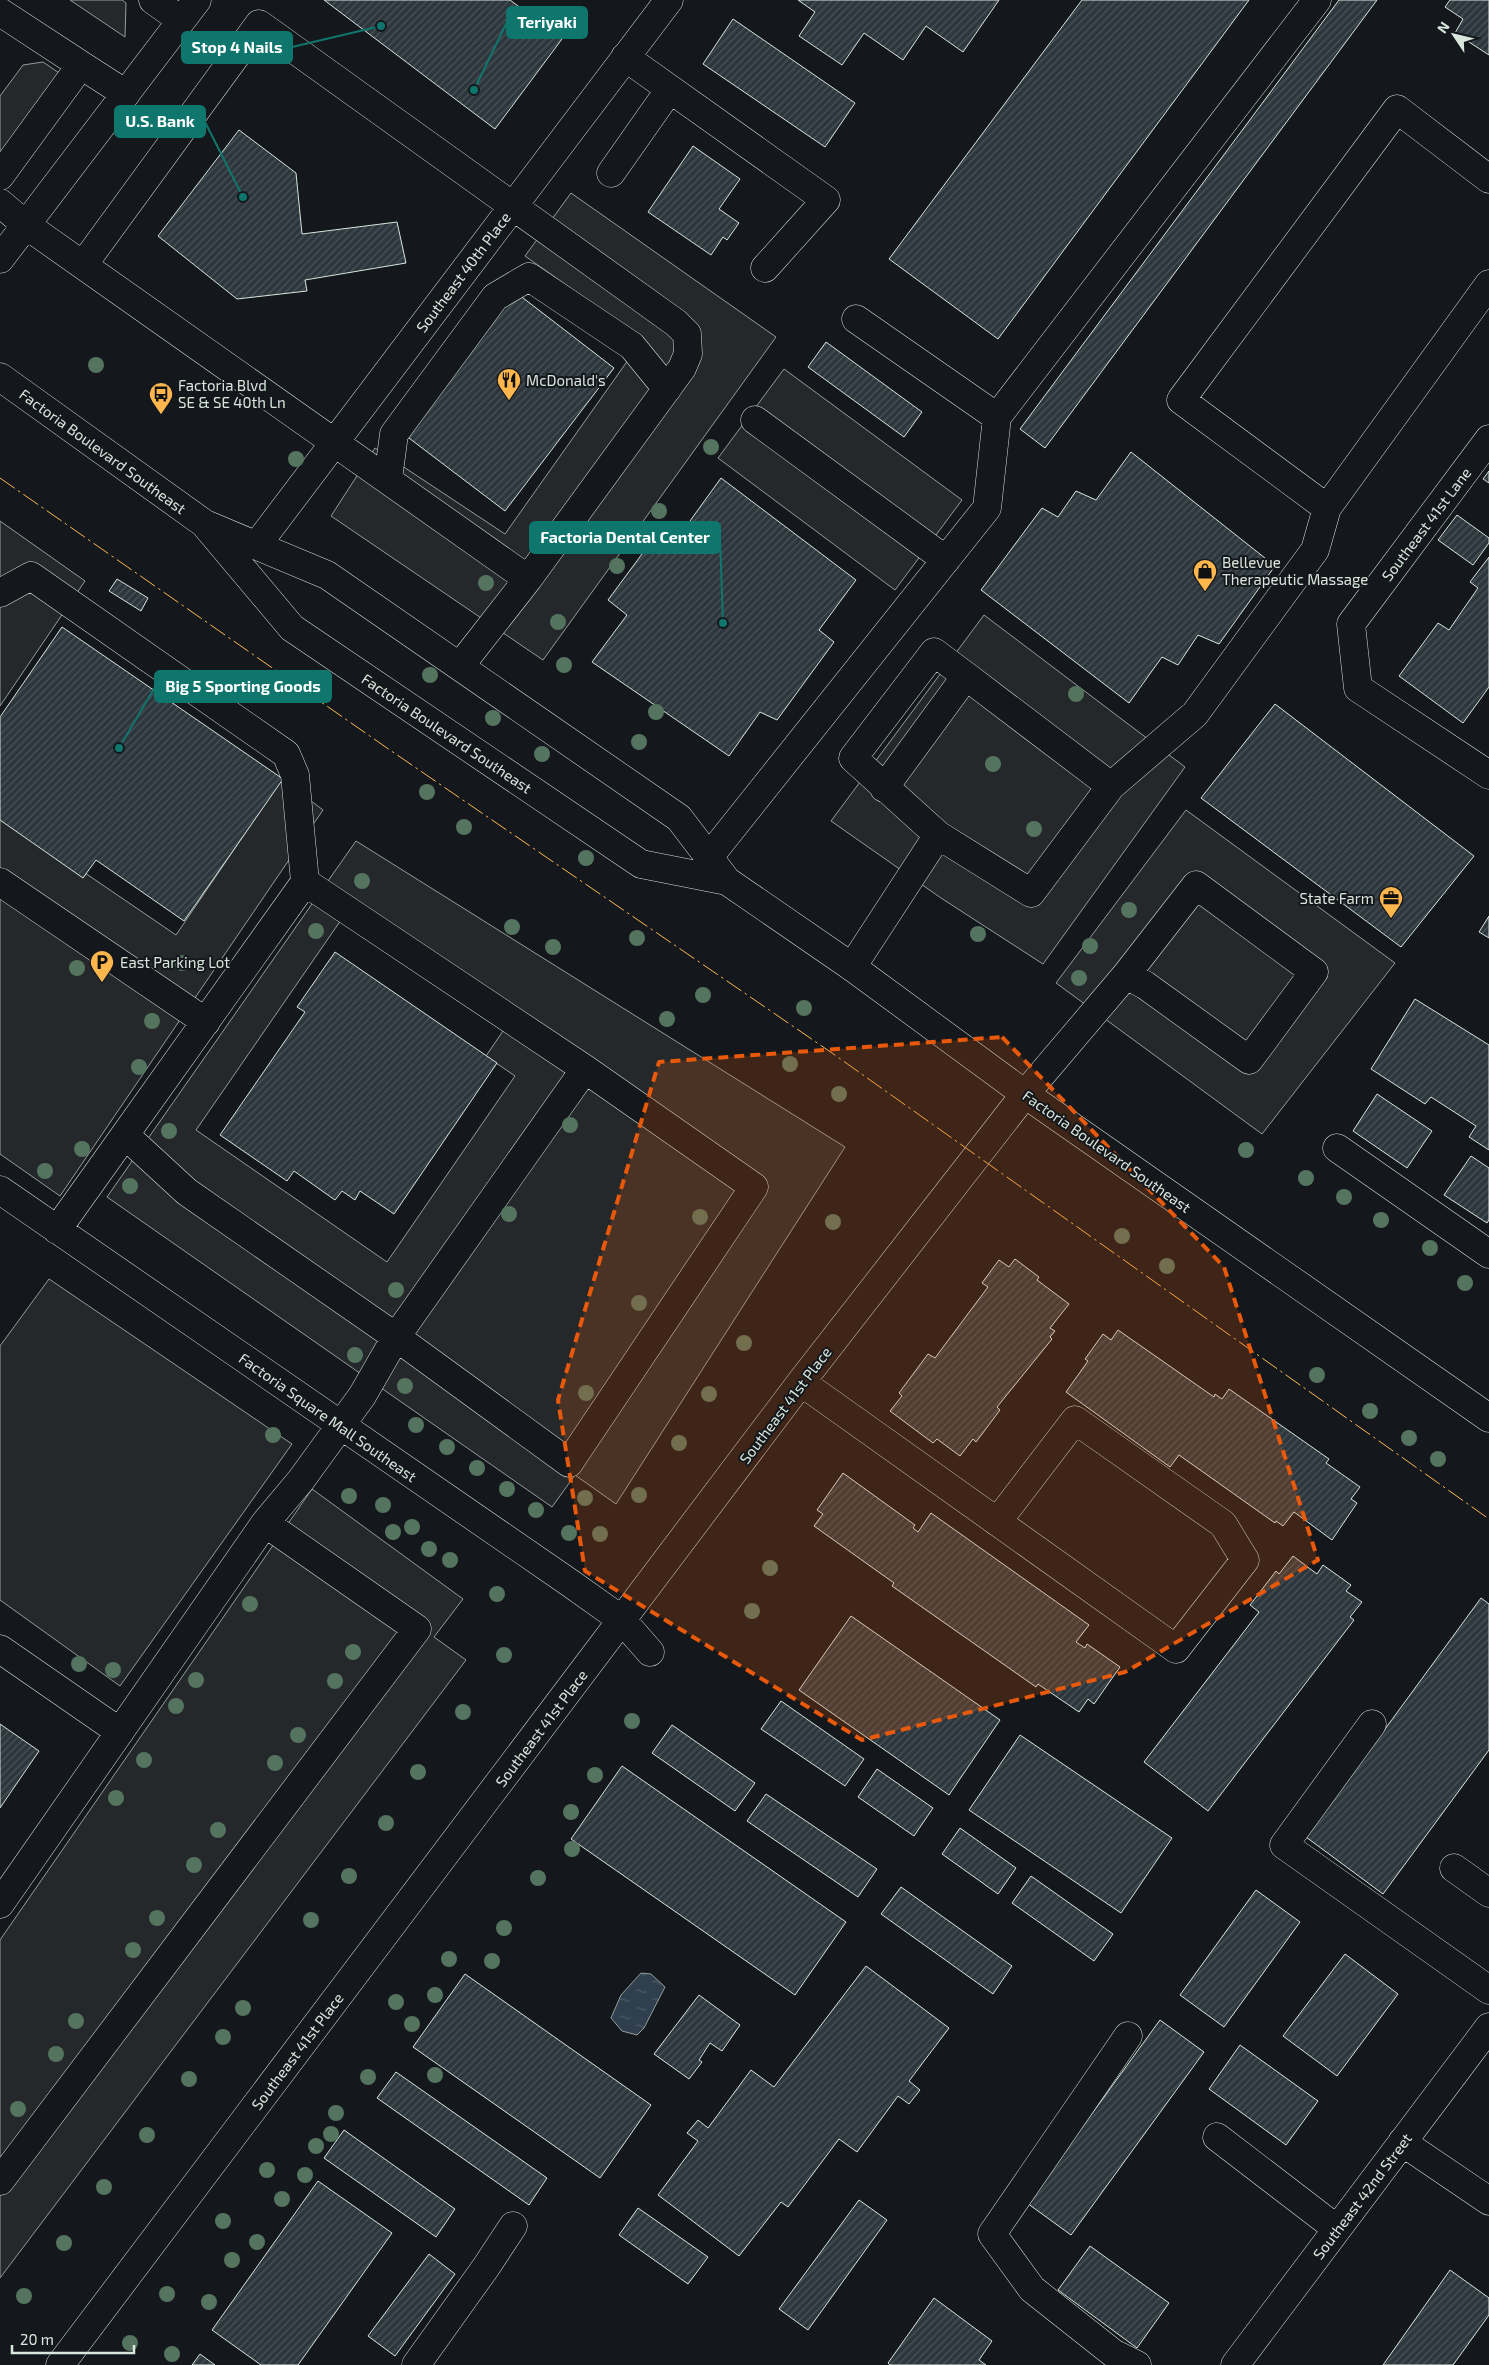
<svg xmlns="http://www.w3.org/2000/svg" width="1489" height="2365" viewBox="0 0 1489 2365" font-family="'Exo 2',sans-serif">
<defs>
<pattern id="water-ripples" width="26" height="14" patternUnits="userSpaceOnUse" patternTransform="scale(1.25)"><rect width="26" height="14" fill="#2f3f4d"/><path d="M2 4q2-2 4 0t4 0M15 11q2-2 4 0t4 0" fill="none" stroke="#4c5b66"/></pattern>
<pattern id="building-hatch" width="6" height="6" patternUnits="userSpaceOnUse" patternTransform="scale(1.25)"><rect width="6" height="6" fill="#2c363c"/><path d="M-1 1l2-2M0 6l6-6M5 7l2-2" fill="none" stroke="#4a5358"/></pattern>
</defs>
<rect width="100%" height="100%" fill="#14181c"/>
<path fill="#24282b" stroke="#939e99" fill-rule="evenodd" d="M70,0h52l4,3 -1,34z
M43,62l19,13 -62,82v-61l23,-31z
M571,193l205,144 -233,323 -212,-144 44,-68 130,86 138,-195 -118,-83z
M784,369l178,131 -67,90 -177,-132z
M0,521l85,60 -85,125z
M984,615l201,152 -142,197 -102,-66 -110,-77z
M282,779l41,31 -263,386 -60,-42v-339l176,120z
M1186,810l209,153 -133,171 -206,-151z
M356,841l489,306 -229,357 -41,-29 -23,32 -445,-310zM341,920l162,111 -17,25 29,20 -128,186 -191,-132z
M49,1279l243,165 -172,242 -120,-86v-254z
M312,1489l151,110 -29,38 32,23 -466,618v-338z"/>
<path fill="url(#water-ripples)" stroke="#939e99" d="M641,1973l10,1 14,13 -21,41 -7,7 -15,-4 -11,-13 10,-23z"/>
<path fill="url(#building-hatch)" stroke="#d8e6dc" d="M324,0h186l52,39 -67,90z
M798,0h201l-36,52 -37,-26 -23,34 -39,-27 -22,32 -43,-29 16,-24z
M1082,0h167l-251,339 -109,-80z
M1339,0h38l-332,448 -25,-19z
M1450,0h39v55l-34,-22 8,-14 -18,-12z
M733,19l122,84 -30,44 -122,-83z
M239,130l57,43 6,61 95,-12 9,41 -101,17 2,11 -70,8 -79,-63z
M693,146l47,33 -21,30 20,14 -12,17 -4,-3 -12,18 -63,-43z
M514,291l100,77 -109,143 -100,-76z
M826,342l96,70 -18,25 -96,-70z
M1131,452l144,114 -56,78 -21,-9 -20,30 -16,-8 -33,46 -148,-113 61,-82 16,9 18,-26 20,9z
M1489,471v12l-6,-4z
M721,478l135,102 -37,50 15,12 -57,78 -17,-8 -31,44 -137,-94 35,-47 -19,-15 54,-73 15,12z
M1457,515l32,23v5l-16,22 -35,-25z
M1489,557v130l-26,36 -64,-47 39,-53 11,7 29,-42 -8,-6z
M117,579l31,19 -7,13 -32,-20z
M62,627l221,152 -99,142 -88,-61 -13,18 -83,-58v-103z
M1275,704l199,152 -73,91 -200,-149z
M1489,916v22l-10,-6z
M335,952l162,111 -103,151 -34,-23 -5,9 -13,-9 -7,9 -41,-29 -7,10 -67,-46 85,-123 -8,-5z
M1415,999l74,46v105l-20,-13 7,-11 -45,-29 -6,7 -54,-35z
M1377,1094l55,37 -25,37 -54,-37z
M1471,1156l18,12v52l-2,3 -43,-28z
M1015,1259l24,18 -2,3 32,24 -19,24 5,3 -5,6 2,2 -55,68 3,3 -24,32 -3,-3 -13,17 -23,-17 -4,4 -43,-32 12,-15 -3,-3 29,-39 7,4 53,-71 -6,-4 17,-23 10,7z
M1118,1330l96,67 1,-3 7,5 7,-10 100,70 -3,4 34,24 -9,12 6,4 -25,37 -38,-28 -11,14 -7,-5 -1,2 -96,-68 -9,12 -104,-75 22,-31 -3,-2 18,-25 8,6z
M843,1473l72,52 -2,3 5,4 13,-19 158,112 -13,17 9,6 2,-4 33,23 -26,37 -6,-5 -9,13 -41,-28 -2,3 -144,-101 2,-3 -80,-57 9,-12 -6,-4z
M1293,1556l24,18 6,-9 28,20 -5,6 16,11 -12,15 4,3 -146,191 -64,-49 115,-150 -9,-7 26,-34 3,3z
M1481,1598l8,6v146l-106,144 -77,-57z
M851,1616l149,104 -51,75 -150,-105z
M781,1701l83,58 -19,27 -84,-57z
M0,1724l39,27 -39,57z
M672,1725l83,58 -20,28 -83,-58z
M1020,1735l152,103 -51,75 -152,-103z
M622,1766l224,156 -51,73 -224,-156z
M877,1769l56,39 -19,28 -56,-39z
M766,1794l111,75 -19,28 -111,-76z
M960,1828l56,40 -18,26 -56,-40z
M1031,1876l82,58 -19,27 -82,-58z
M901,1887l111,79 -19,28 -112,-80z
M1256,1890l44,32 -76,105 -44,-32z
M1345,1954l53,40 -61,82 -54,-40z
M866,1966l83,62 -40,53 11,9 -11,14 -11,-8 -41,56 -18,-13 -51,68 -7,-5 -42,54 -81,-61 40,-54 -11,-8 11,-13 10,8 43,-58 23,17z
M465,1974l186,131 -51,73 -187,-131z
M699,1995l41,30 -18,26 -12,-8 -11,17 3,2 -13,17 -35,-25z
M1160,2020l44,32 -133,183 -44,-32z
M1240,2045l78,56 -32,44 -77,-56z
M396,2072l151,106 -18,27 -152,-107z
M344,2130l111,79 -19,28 -112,-79z
M318,2181l74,52 -94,132h-37l-49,-35z
M859,2200l28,20 -79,110 -29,-21z
M638,2208l70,49 -20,27 -69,-49z
M1090,2246l79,57 -32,45 -79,-58z
M429,2254l26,20 -60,82 -27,-20z
M1450,2270l39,28v17l-36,50h-70z
M934,2298l58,43 -13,19 7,5h-96l-2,-2z
M200,2354l15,11h-23z"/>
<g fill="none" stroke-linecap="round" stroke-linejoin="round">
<g stroke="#d8e6dc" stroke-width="29">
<path id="minor" d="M153,0l28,20
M0,12l81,53
M625,57l201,143 -61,68
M611,173l59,-84
M0,176l81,-111 45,29
M0,203l26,22 502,354 154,-211 6,-14 -1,-20 -11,-11 -417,-299 -176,241
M0,259l197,-259
M856,319l141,98 320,-417
M755,420l191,140
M1489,439l-138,185 7,64 131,87
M388,479l6,-45 101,-137 34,-20 103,69 35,43
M1327,508l-146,-108 216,-291 92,70
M257,545l412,-545
M0,593l31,-17 255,178 9,21 10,107 -248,348
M460,666l68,-87
M966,676l-32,-24 -81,106 85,77 93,58 80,-107 84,-72 120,-164 12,-42 162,-224
M884,788l82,-112 145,110
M709,857l278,-349 10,-91
M0,882l206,140
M852,967l86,-132
M125,1135l62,57 209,145 173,126 185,-276 -169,-118 -280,-187
M1337,1148l152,106
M0,1190l570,393 52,37 28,32
M801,1382l375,267 69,-89 -22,-36 -148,-104 -78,102
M0,1649l120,83
M1372,1724l-88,121 205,145
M1454,1868l35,25
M0,1904l265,-381 36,-43 61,-84 34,-59 189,-268
M1128,2036l-136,198 40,55 81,64 24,12
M1217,2137l120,92
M1402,2142l87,59
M0,2181l417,-552 -152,-106
M60,2365l741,-983 224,-288 101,-119 70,-90 118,87 -65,88 -104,-75 -19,-10
M416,2365l70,-98 27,-41
M1235,2365l254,-338"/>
</g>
<g stroke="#d8e6dc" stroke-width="29">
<path id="major" d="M0,377l205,147 122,51 352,243 48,63 125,86 173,127 464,324
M207,527l85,101 349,236 86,17"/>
</g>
<use href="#minor" stroke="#14181c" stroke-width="28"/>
<use href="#major" stroke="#14181c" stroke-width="28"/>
<path stroke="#ffb74d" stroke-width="1" stroke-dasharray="18 4 2.5 4" stroke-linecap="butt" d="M0,478l387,270 445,305 657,466"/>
</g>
<g fill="#55745f">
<circle cx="96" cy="365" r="8"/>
<circle cx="711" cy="447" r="8"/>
<circle cx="296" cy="459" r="8"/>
<circle cx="659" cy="511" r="8"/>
<circle cx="617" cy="566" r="8"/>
<circle cx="486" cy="583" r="8"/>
<circle cx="558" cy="622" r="8"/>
<circle cx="564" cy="665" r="8"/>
<circle cx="430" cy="675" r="8"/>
<circle cx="1076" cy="694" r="8"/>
<circle cx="656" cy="712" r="8"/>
<circle cx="493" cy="718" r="8"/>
<circle cx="639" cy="742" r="8"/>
<circle cx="542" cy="754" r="8"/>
<circle cx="993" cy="764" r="8"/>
<circle cx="427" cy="792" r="8"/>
<circle cx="464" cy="827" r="8"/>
<circle cx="1034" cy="829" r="8"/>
<circle cx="586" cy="858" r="8"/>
<circle cx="362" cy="881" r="8"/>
<circle cx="1129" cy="910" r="8"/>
<circle cx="512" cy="927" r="8"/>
<circle cx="316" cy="931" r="8"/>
<circle cx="978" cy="934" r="8"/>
<circle cx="637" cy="938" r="8"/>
<circle cx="1090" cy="946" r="8"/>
<circle cx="553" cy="947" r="8"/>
<circle cx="182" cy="963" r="8"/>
<circle cx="77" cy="968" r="8"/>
<circle cx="1079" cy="978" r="8"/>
<circle cx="703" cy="995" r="8"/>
<circle cx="804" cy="1008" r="8"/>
<circle cx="667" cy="1019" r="8"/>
<circle cx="152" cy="1021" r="8"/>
<circle cx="790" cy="1064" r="8"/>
<circle cx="139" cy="1067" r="8"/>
<circle cx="839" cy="1094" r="8"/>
<circle cx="570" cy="1125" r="8"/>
<circle cx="169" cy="1131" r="8"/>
<circle cx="82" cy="1149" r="8"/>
<circle cx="1246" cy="1150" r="8"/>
<circle cx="45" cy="1171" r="8"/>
<circle cx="1306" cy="1178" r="8"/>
<circle cx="130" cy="1186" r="8"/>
<circle cx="1344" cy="1197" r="8"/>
<circle cx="509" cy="1214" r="8"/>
<circle cx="700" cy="1217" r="8"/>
<circle cx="1381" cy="1220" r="8"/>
<circle cx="833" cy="1222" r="8"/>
<circle cx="1122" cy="1236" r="8"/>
<circle cx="1430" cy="1248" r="8"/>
<circle cx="1167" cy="1266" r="8"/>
<circle cx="1465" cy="1283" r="8"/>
<circle cx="396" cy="1290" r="8"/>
<circle cx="639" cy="1303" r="8"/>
<circle cx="744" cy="1343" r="8"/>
<circle cx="355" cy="1355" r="8"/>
<circle cx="1317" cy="1375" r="8"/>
<circle cx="405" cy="1386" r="8"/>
<circle cx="586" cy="1393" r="8"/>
<circle cx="709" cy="1394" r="8"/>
<circle cx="1370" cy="1411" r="8"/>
<circle cx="416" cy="1425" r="8"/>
<circle cx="273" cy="1435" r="8"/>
<circle cx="1409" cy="1438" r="8"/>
<circle cx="679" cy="1443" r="8"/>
<circle cx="447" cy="1447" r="8"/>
<circle cx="1438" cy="1459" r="8"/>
<circle cx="477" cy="1468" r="8"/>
<circle cx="507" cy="1489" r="8"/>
<circle cx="639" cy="1495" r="8"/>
<circle cx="349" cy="1496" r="8"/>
<circle cx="585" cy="1498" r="8"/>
<circle cx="383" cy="1505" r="8"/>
<circle cx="536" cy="1510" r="8"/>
<circle cx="412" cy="1527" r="8"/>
<circle cx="393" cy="1532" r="8"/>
<circle cx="569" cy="1533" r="8"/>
<circle cx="600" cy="1534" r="8"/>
<circle cx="429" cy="1549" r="8"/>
<circle cx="450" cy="1560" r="8"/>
<circle cx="770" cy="1568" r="8"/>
<circle cx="497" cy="1594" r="8"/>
<circle cx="250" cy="1604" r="8"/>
<circle cx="752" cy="1611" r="8"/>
<circle cx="353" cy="1652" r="8"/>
<circle cx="504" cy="1655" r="8"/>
<circle cx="79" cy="1664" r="8"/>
<circle cx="113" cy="1670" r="8"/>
<circle cx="196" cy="1680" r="8"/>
<circle cx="335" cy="1681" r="8"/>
<circle cx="176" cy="1706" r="8"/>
<circle cx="463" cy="1712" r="8"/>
<circle cx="632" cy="1721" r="8"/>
<circle cx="298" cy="1735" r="8"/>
<circle cx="144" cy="1760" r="8"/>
<circle cx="275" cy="1763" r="8"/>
<circle cx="418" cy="1772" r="8"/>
<circle cx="595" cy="1775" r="8"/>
<circle cx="116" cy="1798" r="8"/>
<circle cx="571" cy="1812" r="8"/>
<circle cx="386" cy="1823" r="8"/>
<circle cx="218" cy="1830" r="8"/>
<circle cx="572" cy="1849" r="8"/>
<circle cx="194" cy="1865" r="8"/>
<circle cx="349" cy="1876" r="8"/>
<circle cx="538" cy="1878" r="8"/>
<circle cx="157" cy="1918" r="8"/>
<circle cx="311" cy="1920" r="8"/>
<circle cx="504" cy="1928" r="8"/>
<circle cx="133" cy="1950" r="8"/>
<circle cx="449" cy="1959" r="8"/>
<circle cx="492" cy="1961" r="8"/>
<circle cx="435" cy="1995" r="8"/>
<circle cx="396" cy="2002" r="8"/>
<circle cx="243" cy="2008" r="8"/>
<circle cx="76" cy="2021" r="8"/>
<circle cx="412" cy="2024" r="8"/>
<circle cx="223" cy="2037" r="8"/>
<circle cx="56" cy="2054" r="8"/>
<circle cx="435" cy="2075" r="8"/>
<circle cx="368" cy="2077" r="8"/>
<circle cx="189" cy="2079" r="8"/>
<circle cx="18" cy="2109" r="8"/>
<circle cx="336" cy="2113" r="8"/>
<circle cx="331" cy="2134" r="8"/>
<circle cx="147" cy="2135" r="8"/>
<circle cx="316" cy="2146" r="8"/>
<circle cx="267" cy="2170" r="8"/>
<circle cx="305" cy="2175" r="8"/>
<circle cx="104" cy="2187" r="8"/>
<circle cx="282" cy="2199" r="8"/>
<circle cx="223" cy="2221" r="8"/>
<circle cx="257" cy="2242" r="8"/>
<circle cx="64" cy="2243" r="8"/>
<circle cx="232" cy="2260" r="8"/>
<circle cx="167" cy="2294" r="8"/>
<circle cx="24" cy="2296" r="8"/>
<circle cx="209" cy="2302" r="8"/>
<circle cx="130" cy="2343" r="8"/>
<circle cx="172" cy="2354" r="8"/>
</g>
<path fill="#e8590c" fill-opacity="0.2" stroke="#e8590c" stroke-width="4" stroke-dasharray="10 6" stroke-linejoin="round" d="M1002,1037l222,230 94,293 -193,112 -263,68 -277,-169 -27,-171 101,-338z"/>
<defs>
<g id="restaurant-pin" transform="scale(1.25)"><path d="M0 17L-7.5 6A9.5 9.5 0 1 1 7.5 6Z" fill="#ffb74d" stroke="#14181c"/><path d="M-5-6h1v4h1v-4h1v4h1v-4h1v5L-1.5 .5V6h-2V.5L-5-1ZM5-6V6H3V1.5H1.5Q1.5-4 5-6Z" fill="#111"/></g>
<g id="bus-pin" transform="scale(1.25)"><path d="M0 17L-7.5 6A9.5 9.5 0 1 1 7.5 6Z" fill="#ffb74d" stroke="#14181c"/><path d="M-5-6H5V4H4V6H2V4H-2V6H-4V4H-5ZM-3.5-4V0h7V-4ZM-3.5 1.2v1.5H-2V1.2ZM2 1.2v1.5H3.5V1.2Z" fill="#111"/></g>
<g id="shop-pin" transform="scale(1.25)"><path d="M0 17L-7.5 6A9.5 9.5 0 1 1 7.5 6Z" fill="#ffb74d" stroke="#14181c"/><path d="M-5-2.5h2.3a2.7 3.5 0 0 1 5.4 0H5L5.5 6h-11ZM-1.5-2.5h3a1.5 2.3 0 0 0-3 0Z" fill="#111"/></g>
<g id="office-pin" transform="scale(1.25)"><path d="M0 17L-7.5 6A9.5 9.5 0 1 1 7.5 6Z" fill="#ffb74d" stroke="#14181c"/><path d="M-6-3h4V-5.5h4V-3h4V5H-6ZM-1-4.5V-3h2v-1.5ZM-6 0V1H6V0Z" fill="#111"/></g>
<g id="parking-pin" transform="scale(1.25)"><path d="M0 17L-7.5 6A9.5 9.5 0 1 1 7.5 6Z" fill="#ffb74d" stroke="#14181c"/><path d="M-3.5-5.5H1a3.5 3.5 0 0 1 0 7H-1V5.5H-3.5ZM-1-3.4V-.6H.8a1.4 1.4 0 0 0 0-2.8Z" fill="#111"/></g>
</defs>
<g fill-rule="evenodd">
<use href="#restaurant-pin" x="509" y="380"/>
<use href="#bus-pin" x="161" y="394"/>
<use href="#shop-pin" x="1205" y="571"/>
<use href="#office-pin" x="1391" y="898"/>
<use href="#parking-pin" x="102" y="962"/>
</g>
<g text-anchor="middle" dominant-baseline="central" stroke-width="4" stroke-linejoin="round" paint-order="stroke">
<g font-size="15" fill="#d8e6dc" stroke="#14181c">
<text transform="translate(463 272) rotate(-53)">Southeast 40th Place</text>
<text transform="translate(103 451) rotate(36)">Factoria Boulevard Southeast</text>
<text transform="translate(1426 524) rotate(-53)">Southeast 41st Lane</text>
<text transform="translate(447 733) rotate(34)">Factoria Boulevard Southeast</text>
<text transform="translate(1107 1151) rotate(35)">Factoria Boulevard Southeast</text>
<text transform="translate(785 1405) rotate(-53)">Southeast 41st Place</text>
<text transform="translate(328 1417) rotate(35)">Factoria Square Mall Southeast</text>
<text transform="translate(541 1728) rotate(-53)">Southeast 41st Place</text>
<text transform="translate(297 2051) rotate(-53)">Southeast 41st Place</text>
<text transform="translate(1362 2196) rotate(-53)">Southeast 42nd Street</text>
</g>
<g font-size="15" fill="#d8e6dc" stroke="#14181c" text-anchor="start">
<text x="526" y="380">McDonald's</text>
<text x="178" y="385">Factoria Blvd<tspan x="178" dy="17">SE &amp; SE 40th Ln</tspan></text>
<text x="1222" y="562">Bellevue<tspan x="1222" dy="17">Therapeutic Massage</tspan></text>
<text x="1374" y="898" text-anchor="end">State Farm</text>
<text x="120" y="962">East Parking Lot</text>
</g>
</g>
<path fill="none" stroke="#0f766e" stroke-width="2" d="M474 90L507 22M381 26L292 47M243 197L205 122M723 623L720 537M119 748L155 687"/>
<g fill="#0f766e" stroke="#14181c" stroke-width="2">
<circle cx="474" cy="90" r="5"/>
<circle cx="381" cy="26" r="5"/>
<circle cx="243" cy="197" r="5"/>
<circle cx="723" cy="623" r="5"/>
<circle cx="119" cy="748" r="5"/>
</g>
<g fill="#0f766e" stroke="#0f766e" stroke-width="2">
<rect x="507" y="7" width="80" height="31" rx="5"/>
<rect x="182" y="32" width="110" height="31" rx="5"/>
<rect x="115" y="106" width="90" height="31" rx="5"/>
<rect x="530" y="522" width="190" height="31" rx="5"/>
<rect x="155" y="671" width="176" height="31" rx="5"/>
</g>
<g font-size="16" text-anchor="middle" font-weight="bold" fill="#fff">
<text x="547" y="28">Teriyaki</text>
<text x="237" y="53">Stop 4 Nails</text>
<text x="160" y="127">U.S. Bank</text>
<text x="625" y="543">Factoria Dental Center</text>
<text x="243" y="692">Big 5 Sporting Goods</text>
</g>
<g transform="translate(1454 35) rotate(305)" stroke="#14181c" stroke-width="4" paint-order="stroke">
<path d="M0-4L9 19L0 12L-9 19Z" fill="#d8e6dc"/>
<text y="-8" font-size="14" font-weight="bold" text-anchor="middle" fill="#d8e6dc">N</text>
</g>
<path d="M12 2345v8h122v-8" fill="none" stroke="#d8e6dc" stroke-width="2.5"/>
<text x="20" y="2345" font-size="15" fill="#d8e6dc" stroke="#14181c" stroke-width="4" paint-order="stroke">20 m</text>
</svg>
